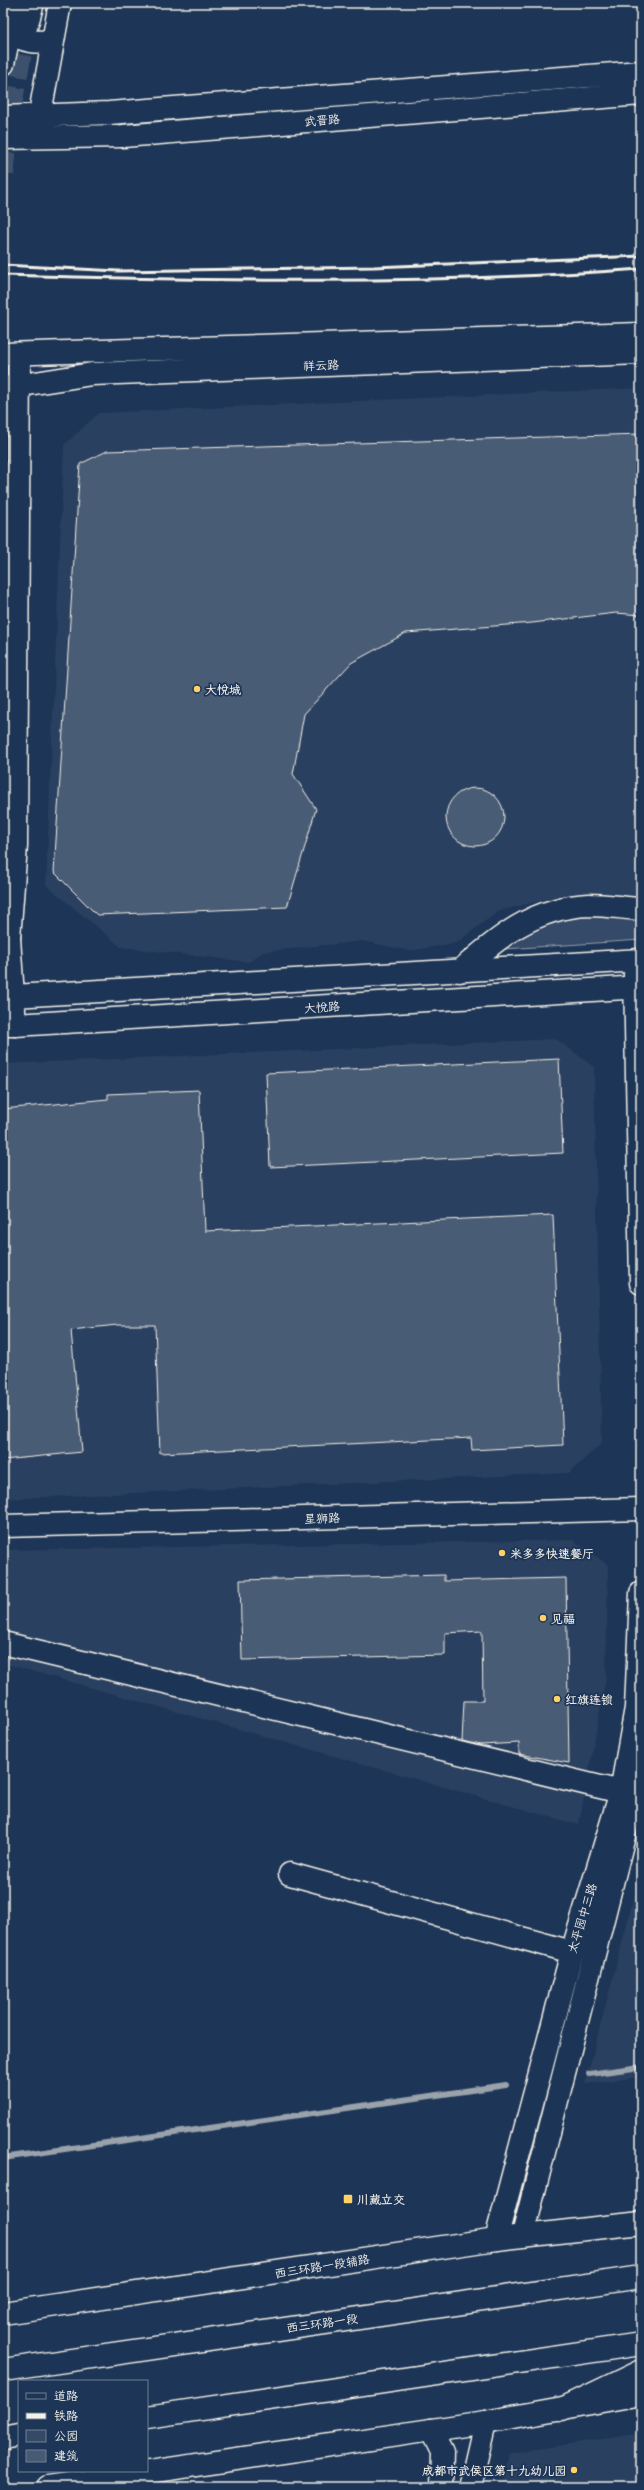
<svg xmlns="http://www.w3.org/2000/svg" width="644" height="2490" viewBox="0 0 644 2490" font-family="Delius,'LXGW WenKai TC',sans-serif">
<rect width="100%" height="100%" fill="#1d3557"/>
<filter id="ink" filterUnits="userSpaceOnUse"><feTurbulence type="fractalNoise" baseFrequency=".025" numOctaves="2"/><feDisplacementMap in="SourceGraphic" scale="8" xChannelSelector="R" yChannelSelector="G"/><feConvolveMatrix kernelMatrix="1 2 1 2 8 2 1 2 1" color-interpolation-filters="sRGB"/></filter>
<g filter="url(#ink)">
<path fill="#2a4060" d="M641,388v510l-73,-4 -69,17 -43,32 -46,8 -47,-10 -100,11 -14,10 -128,-15 -75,-62 18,-440 35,-32z
M556,1039l38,28 8,376 -33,30 -566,26v-435z
M573,1540l35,25 -2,112 -27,148 -576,-162v-113z
M641,1870v207l-56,7z
M641,2433v54h-138l7,-34z"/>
<path fill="#354a67" stroke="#949ea8" d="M624,915l17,4v21l-136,9c37,-31 72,-33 119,-34z"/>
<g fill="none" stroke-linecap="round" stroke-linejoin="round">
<path stroke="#9aa2ab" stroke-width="6" d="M589,2074l52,-7
M3,2158l503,-73"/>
</g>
<path fill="#485b74" stroke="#f4f1e8" d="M641,434v181l-25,-2 -84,10 -126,10 -55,30 -47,51 -11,60 23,35 -29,98 -190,8 -43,-43 26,-408 27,-13z
M446 817a29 29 0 1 1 58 0a29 29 0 1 1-58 0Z
M559,1059l4,94 -293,14 -4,-94z
M199,1090l6,141 348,-16 10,230 -91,5 -1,-12 -311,15 -5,-128h-38l-46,5 11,122 -79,8v-351l105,-10v-5z
M444,1575v6l122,-3 3,185 -50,-9v-11l-38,2 -19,-4 2,-40h19l-1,-70 -37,2v22l-203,5 -2,-80z"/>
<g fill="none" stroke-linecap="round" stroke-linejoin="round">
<path stroke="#3d516d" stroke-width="22" stroke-dasharray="22 11" stroke-linecap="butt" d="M3,174l7,-64 16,-83"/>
<g stroke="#f4f1e8" stroke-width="25">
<path id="minor" d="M10,32c14,10 26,11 43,9
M3,64l13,-61
M3,117l106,-4 532,-41
M37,130l23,-127
M3,138l120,-2 518,-42
M3,354l638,-20
M19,354l-3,492 -7,92 6,87 626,-38
M3,388l89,-14 549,-21
M460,971c38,-34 75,-64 129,-66 17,0 35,3 52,4
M635,974l6,309
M13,996l628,-36
M3,1526l638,-17
M3,1643l618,149
M290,1874l282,78
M523,2235l118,-466
M496,2239l76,-287 49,-160 15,-84 5,-115
M431,2430l11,22 -1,35
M470,2487l15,-65"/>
</g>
<g stroke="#f4f1e8" stroke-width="25">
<path id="major" d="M26,27l7,-24
M3,913l6,25
M3,997l10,-1
M3,1025h12
M3,2313l493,-74 145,-16
M48,2487l437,-65 156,-28"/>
</g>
<g stroke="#f4f1e8" stroke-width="25">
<path id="highway" d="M3,2370l638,-93
M562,2409l79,-38
M147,2417l494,-73
M3,2438l16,-3"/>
</g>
<use href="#minor" stroke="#1d3557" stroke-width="22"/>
<use href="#major" stroke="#1d3557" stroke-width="22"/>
<use href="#highway" stroke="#1d3557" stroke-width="22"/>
<path stroke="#f4f1e8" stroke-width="3" d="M3,265l115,6 256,-4 267,-11
M3,275c212,6 426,10 638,-6"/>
</g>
</g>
<g fill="#ffd166" stroke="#1d3557" stroke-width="1.5">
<circle cx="197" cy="689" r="4"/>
<circle cx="502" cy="1553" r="4"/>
<circle cx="543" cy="1618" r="4"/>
<circle cx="557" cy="1699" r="4"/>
<rect x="343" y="2194" width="10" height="10" rx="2"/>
<circle cx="574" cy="2470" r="4"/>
</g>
<g text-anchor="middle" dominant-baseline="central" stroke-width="3.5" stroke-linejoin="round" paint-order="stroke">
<g font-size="12" fill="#f4f1e8" stroke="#1d3557">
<text transform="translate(322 120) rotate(-5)">武晋路</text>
<text transform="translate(321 365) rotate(-2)">祥云路</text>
<text transform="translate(322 1007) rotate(-4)">大悦路</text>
<text transform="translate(322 1518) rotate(-2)">星狮路</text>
<text transform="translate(582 1918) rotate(-73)">太平园中三路</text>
<text transform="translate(322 2266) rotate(-9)">西三环路一段辅路</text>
<text transform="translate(322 2323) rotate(-8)">西三环路一段</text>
</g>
<g font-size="12" font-weight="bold" fill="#f4f1e8" stroke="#1d3557" text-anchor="start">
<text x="205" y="689">大悦城</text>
<text x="510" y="1553">米多多快速餐厅</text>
<text x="551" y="1618">见福</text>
<text x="565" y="1699">红旗连锁</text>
<text x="357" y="2199">川藏立交</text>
<text x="566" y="2470" text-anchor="end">成都市武侯区第十九幼儿园</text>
</g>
</g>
<rect width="644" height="2490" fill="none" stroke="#1d3557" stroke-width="16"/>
<rect x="8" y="8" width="628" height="2474" fill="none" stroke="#f4f1e8" stroke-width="1.5" filter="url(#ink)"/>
<rect x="18" y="2380" width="130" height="92" fill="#1d3557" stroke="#738091"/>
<rect x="26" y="2393" width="20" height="6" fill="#1d3557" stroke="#738091"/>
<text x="54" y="2400" font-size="12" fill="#f4f1e8">道路</text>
<rect x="26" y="2413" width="20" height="6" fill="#f4f1e8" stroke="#738091"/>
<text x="54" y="2420" font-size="12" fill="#f4f1e8">铁路</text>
<rect x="26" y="2430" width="20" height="12" fill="#354a67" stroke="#738091"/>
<text x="54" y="2440" font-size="12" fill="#f4f1e8">公园</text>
<rect x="26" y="2450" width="20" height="12" fill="#485b74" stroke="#738091"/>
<text x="54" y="2460" font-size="12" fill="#f4f1e8">建筑</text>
</svg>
